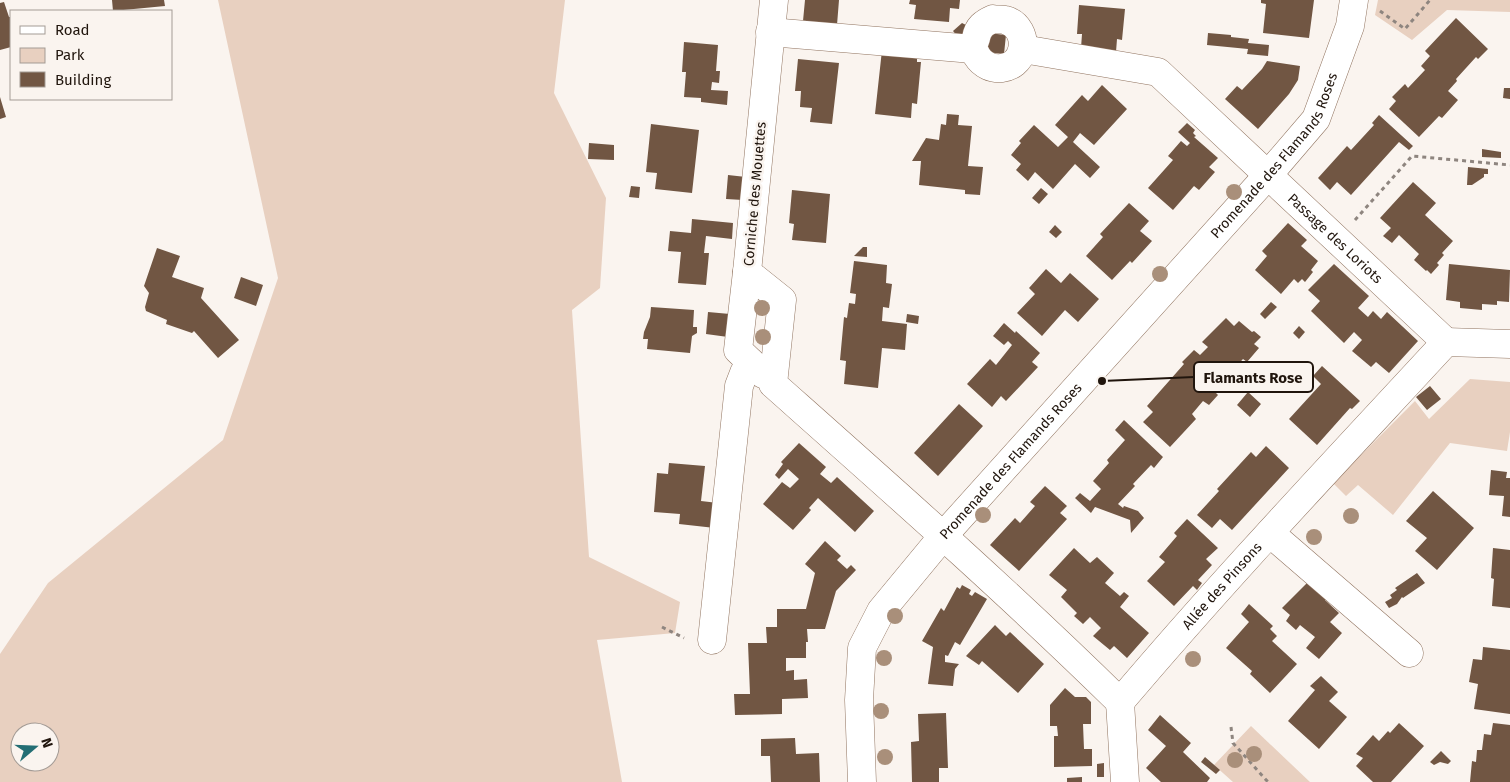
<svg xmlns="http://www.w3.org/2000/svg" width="1510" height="782" viewBox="0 0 1510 782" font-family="'Fira Sans',sans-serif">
<rect width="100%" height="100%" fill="#faf4ef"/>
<path fill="#e8d0c0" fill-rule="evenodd" d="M218,0h347l-11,93 52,105 -6,90 -28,22 17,247 91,45 -5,31 -78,7 25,142h-622v-128l48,-71 175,-143 55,-162zM20,732h30v30h-30z
M1378,0h132v12l-63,-2 -35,30 -37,-25z
M1470,379l40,3v50l-3,19 -57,-8 -57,72 -35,-30 -12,11 -13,-13 82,-82 14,18z
M1251,726l59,56h-77l-19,-17z"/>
<path fill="#715643" d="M112,0h52l1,6 -52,5z
M805,0h34l-2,25 -34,-4z
M910,0h50l-1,9 -9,-1 -1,14 -35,-3 2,-14 -7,-1z
M1261,0h53l-5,38 -46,-5 3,-29 -5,-1z
M4,2l5,15h2v30l-11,3v-47z
M1079,5l46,4 -3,31 -5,-1 -1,13 -35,-4 1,-14h-5z
M1456,18l32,31 -10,10 -2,-2 -20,22 1,2 -9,10 10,9 -16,18 -3,-2 -20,21 -30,-28 7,-8 -4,-4 13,-13 3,4 17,-18 -4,-4 9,-10 -5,-5z
M962,23l6,3 -1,4 -9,7 -5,-6z
M988,33l18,2 -2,19 -18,-2z
M1208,33l23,2v2l18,2 -1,4 21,2 -1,11 -21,-2 1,-5 -41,-4z
M684,42l34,3 -2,26h4l-1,12 -7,-1 -1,8 17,1 -1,14 -26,-3v-4l-17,-1 2,-25h-4z
M882,50l35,4v8h4l-4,42 -5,-1 -1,15 -36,-4z
M798,59l41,4 -7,61 -22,-2 2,-14 -12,-1 1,-16h-6z
M1267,61l33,5 -2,14 -9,14 -31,35 -33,-30 12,-13 5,4 20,-21z
M1102,85l25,24 -33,36 -14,-12 -7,9 27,25 -10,11 -15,-14 -22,25 -18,-17 -7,9 -12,-11 5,-6 -10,-9 10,-12 -2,-2 15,-16 24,22 10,-10 -13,-12 27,-30 6,6z
M1504,88h6v11l-7,-1z
M0,97l6,20 -6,2z
M947,114l12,1 -1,10 14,1 -4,40 15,1 -3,28 -15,-1v-4l-46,-5 2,-24h-9l14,-23 13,2 2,-16 5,1z
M1379,115l34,31 -4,4 -10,-8 -48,53 -14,-13 -7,8 -12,-12 29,-32 4,4 23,-25 -2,-2z
M1187,123l8,7 -2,3 3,3 -2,1 24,21 -9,9 6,5 -16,18 -5,-4 -21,24 -25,-22 25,-28 -5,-4 13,-15 6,5 3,-3 -12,-11z
M651,124l48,6 -7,63 -37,-4 2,-16 -11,-1z
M589,143l25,2v15l-26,-1z
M1482,149l19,3v6l-19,-1z
M1468,167l20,2v5h-4v3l-12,8h-5z
M728,175l18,2 -3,23 -17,-1z
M1413,182l23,21 -11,12 28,26 -11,12 2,2 -7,8 2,2 -8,9 -4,-4 -1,1 -12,-11 5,-6 -20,-19 -7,8 -9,-7 8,-8 -11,-10z
M631,186l9,1 -1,11 -10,-1z
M1041,188l7,6 -9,10 -7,-6z
M792,190l38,4 -4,49 -34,-3 2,-16 -5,-1z
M1129,203l20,18 -9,10 12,10 -20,22 -2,-2 -18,19 -26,-24 17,-19 -3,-3z
M692,219l41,4 -1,16 -26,-3 -2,17h5l-3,32 -28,-2 3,-31 -13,-1 2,-20 21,2z
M1288,223l19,17 -6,6 17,15 -7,9 2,2 -8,10 -3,-3 -4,4 -4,-4 -13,15 -26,-24 12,-14 -5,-5z
M1055,225l7,7 -6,6 -7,-6z
M863,247h4v10l-13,-1z
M157,248l23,8 -8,21 32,11 -3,10 38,42 -21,18 -24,-27 -2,2 -26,-9 1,-4 -21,-9 -1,-4 4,-14 -5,-7z
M854,261l33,4 -1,18 6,1 -3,24 -6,-1 -1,14 25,3 -2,26 -23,-2 -4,40 -34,-4 2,-23 -6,-1 4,-43 3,1 2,-15 6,1 1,-10 -6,-1z
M1334,264l35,32 -11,12 10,9 5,-6 8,8 6,-7 31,29 -29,32 -13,-11 -5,5 -19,-16 10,-11 -8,-8 -10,11 -33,-32 9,-10 -12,-11z
M1449,264l61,6 -1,32 -12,-1v4l-15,-1v6l-22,-2v-6l-14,-2z
M1046,269l15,14 9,-10 29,26 -21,23 -13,-12 -23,26 -25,-23 18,-19 -6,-6z
M241,277l22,8 -7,21 -22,-8z
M1271,302l6,5 -12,12 -5,-5z
M651,307l43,3 -1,17h4v6l-5,3 -2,17 -43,-4 1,-10h-5l1,-7 6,-15z
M708,312l22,2 -2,23 -22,-3z
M907,314l12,2 -1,8 -12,-2z
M1226,318l8,8 5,-5 13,11 2,-1 7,6 -7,7 5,4 -12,14 -4,-3 -29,32 4,4 -9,10 -6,-4 -11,13 4,5 -26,28 -27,-25 10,-10 -6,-6 37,-42 -2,-2 12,-12 6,5 8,-8 -6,-5z
M1004,323l11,10 1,-2 24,22 -8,9 6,5 -32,34 -5,-5 -9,11 -25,-23 23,-25 6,6 16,-20 -4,-4 -4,4 -11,-9z
M1299,326l6,6 -6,7 -6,-6z
M1322,366l38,35 -8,8 -2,-1 -33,37 -28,-26 32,-35 -8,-8z
M1430,386l11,13 -14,11 -11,-13z
M1248,392l13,12 -11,13 -13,-12z
M959,404l24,22 -45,50 -24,-23z
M1124,420l39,37 -9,11 -3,-3 -18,19 2,2 -17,18 5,4 1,-2 14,5 6,7 -13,15 -1,-13 -35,-13 -4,6 -16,-15 5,-5 10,8 11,-12 -8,-8 16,-18 -2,-3 18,-20 -10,-10z
M799,443l27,24 -6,7 11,9 6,-6 37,34 -19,21 -37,-34 -9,10 2,2 -18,20 -30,-26 19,-22 8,6 9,-9 -11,-10 -9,10 -4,-4 8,-11 -2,-2z
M1266,446l23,22 -57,62 -12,-11 -8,9 -15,-13 22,-24 -2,-2 34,-37 5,5z
M669,463l36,3 -4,35 17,2 -3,25 -36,-4 1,-10 -26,-2 3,-39 11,1z
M1491,470l16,2 -1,6h4v39l-8,-1 2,-20 -15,-1z
M1045,486l22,20 -7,7 7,6 -48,52 -29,-26 25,-27 5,5 15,-17 -5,-4z
M1433,491l41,37 -37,42 -22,-19 12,-13 -21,-17z
M1187,519l31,29 -12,11 6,6 -14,15 4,3 -5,7 -4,-4 -19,20 -27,-25 18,-19 -6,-5 18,-21 -3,-3z
M825,541l16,15 -4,4 10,9 4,-4 5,5 -20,21 -11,38h-18l1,13h-2v16h-20v13l8,-1v10l13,-1 1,19 -26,1v15l-47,1 -1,-21h16l-2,-51h19l-1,-16h11v-18h29l9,-36 -10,-9z
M1074,548l16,15 7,-6 17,16 -9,10 15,13 4,-4 5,4 -9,11 29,26 -22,25 -13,-12 -4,4 -17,-14 8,-8 -11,-11 -7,7 -9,-8 3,-3 -16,-16 6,-7 -18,-15z
M1493,548l17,2v58l-18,-2 2,-27 -3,-1z
M1417,573l8,10 -22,15 -1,-1 -5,7 -8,4 -4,-6 7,-4 -2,-3 7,-5 -2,-2z
M1307,583l12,11 3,-4 6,6 -3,4 14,13 -9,9 12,11 -23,26 -13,-11 9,-11 -15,-12 -4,5 -10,-9 4,-6 -8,-7z
M962,585l9,5 -2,4 3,2 3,-4 12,7 -27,46 -5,-3 -7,14 -3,-1v7l14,2 -4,5 -2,17 -25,-2 5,-37 -11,-6 19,-33 3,3 13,-24 3,2z
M1249,604l24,22 -3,3 7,7 -5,5 25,23 -27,29 -20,-19 2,-3 -26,-23 23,-26 -8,-8z
M995,625l11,11 4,-4 34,32 -26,29 -36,-32 -3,4 -13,-9z
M1483,647l27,3v64l-36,-5 4,-25 -9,-2 4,-23 9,1z
M1321,676l17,16 -9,9 18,16 -28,32 -31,-28 27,-31 -5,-4z
M1065,688l10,9h11l5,5v22h-8l1,25h8v17l-38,1v-31h4l-1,-10h-7v-21z
M946,713l2,55h-9v14h-27l-1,-40 8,-1 -1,-27z
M1160,715l31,28 -8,9 27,26 -3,4h-46l-15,-14 20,-22 -18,-16z
M1399,723l25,23 -33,36h-18l-17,-16 7,-8 -7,-4 17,-19 6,6 9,-10 2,2z
M1493,723l17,2v57h-40l2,-21 4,1 1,-12h5l2,-16 7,1z
M795,738l1,16 23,-1 1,29h-49l-1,-26h-9v-17z
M1441,751l10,10 -3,3 -8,-2 -6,3 -4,-3z
M1205,757l15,13 -4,4 -15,-12z
M1104,763v14h-7v-13z
M1082,777v5h-15v-4z"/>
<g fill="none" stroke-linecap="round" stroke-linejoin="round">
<g stroke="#917460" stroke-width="29">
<g id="minor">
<path id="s1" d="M774,0l-27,272 35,28 -9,84c117,104 235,208 347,318 105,-124 216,-241 326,-360l64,2"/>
<path d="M993,19c4,1 9,0 12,1 13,3 20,17 17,30 -5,22 -34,24 -45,6 0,0 -3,-6 -4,-7 0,-3 2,-8 3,-11 2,-11 8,-15 17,-19z"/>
<path d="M770,32l203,17"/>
<path id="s2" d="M1023,49l135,23 288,270"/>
<path d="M747,272l-9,78 25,24"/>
<path d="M1270,533l139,120"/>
<path d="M712,640l27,-254 5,-13 6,-11"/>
<path d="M1120,702l5,80"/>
<path id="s3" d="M862,782l-3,-82 3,-52 19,-37 62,-75 325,-361 48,-56 34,-93 4,-26"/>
</g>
</g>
<path stroke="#8e857f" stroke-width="3" stroke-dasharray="4 4" stroke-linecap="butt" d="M1380,11l25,18 25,-29
M1355,220l57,-64 98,9
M662,627l22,11
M1231,727l2,16 35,39"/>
<use href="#minor" stroke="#fff" stroke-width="28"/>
</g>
<g fill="#a98f7a">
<circle cx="1234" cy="192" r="8"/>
<circle cx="1160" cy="274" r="8"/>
<circle cx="762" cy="308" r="8"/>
<circle cx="763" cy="337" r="8"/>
<circle cx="983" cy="515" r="8"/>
<circle cx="1351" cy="516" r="8"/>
<circle cx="1314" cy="537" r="8"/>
<circle cx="895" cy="616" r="8"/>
<circle cx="884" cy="658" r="8"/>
<circle cx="1193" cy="659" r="8"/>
<circle cx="881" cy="711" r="8"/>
<circle cx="1254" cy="754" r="8"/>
<circle cx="885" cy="757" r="8"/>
<circle cx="1235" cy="760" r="8"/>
</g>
<g text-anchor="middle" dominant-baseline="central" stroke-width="5" stroke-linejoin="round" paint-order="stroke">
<g font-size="14" fill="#20150d" stroke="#faf4ef">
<text stroke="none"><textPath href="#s3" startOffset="779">Promenade des Flamands Roses</textPath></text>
<text transform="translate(755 194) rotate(-85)">Corniche des Mouettes</text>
<text stroke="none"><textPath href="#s2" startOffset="380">Passage des Loriots</textPath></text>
<text stroke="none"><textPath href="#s3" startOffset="374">Promenade des Flamands Roses</textPath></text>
<text stroke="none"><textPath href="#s1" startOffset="1028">Allée des Pinsons</textPath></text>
</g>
</g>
<path fill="none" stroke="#20150d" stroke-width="2" d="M1102 381L1194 377"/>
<circle fill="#20150d" stroke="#faf4ef" stroke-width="2" cx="1102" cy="381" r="5"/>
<rect fill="#faf4ef" stroke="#20150d" stroke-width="2" x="1194" y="362" width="119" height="30" rx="5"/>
<g font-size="15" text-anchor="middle" font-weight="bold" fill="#20150d">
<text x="1253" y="383">Flamants Rose</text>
</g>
<rect x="10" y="10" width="162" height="90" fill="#faf4ef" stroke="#a39b95"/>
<rect x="20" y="26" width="25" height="8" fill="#ffffff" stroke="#a39b95"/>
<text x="55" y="35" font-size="15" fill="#20150d">Road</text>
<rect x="20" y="48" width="25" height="15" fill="#e8d0c0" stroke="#a39b95"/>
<text x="55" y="60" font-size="15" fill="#20150d">Park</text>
<rect x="20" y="72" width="25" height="15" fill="#715643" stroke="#a39b95"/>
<text x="55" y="85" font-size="15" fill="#20150d">Building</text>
<g transform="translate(35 747) rotate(71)"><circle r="24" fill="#faf4ef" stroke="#a39b95"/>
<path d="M0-4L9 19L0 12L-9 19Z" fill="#236e74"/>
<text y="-8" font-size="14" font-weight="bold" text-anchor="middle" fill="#20150d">N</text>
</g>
</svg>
